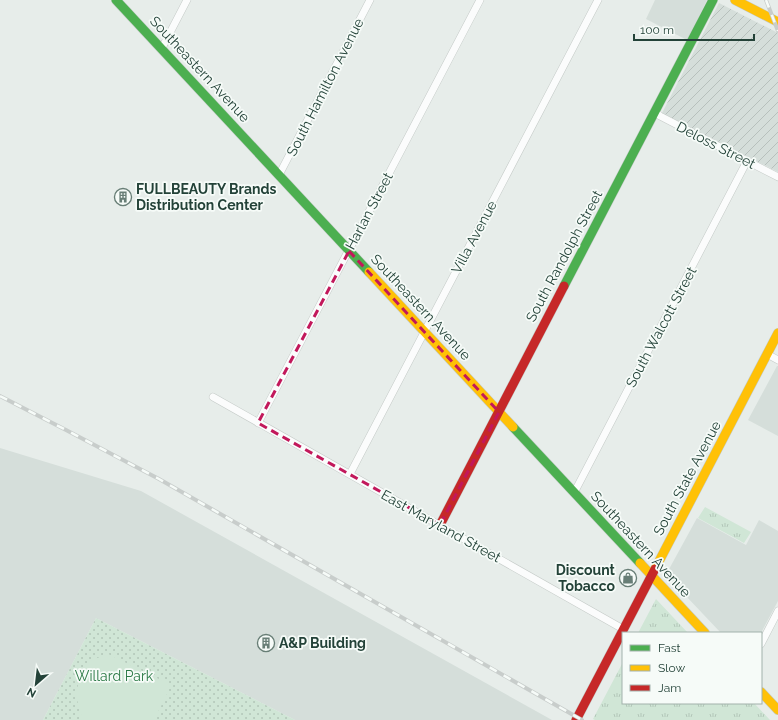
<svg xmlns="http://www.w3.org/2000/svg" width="778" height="720" viewBox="0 0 778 720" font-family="Raleway,sans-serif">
<defs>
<pattern id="industrial-furrows" width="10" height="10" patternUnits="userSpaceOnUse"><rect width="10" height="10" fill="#d5deda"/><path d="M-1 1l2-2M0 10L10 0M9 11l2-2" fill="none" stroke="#b7c0bc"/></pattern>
<pattern id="grass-tufts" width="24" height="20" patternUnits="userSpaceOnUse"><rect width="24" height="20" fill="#d0e6d6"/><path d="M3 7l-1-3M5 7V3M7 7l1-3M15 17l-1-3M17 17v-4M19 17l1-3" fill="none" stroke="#b2c6b8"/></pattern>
<pattern id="park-dots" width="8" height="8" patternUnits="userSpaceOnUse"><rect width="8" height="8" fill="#d0e6d6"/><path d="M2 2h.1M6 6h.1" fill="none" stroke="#b2c6b8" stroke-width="1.8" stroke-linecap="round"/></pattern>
</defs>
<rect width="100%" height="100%" fill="#e7edea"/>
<path fill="#d5deda" d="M655,0h52l-20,40 -41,-21z
M777,366h1v70l-30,-16z
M0,448l141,43 411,229h-257l-199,-102 -53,102h-43z
M697,518l49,27 13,-25 19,11v70l-17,32h-40l-54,-57 1,-5z"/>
<path fill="url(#industrial-furrows)" d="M719,3l2,1 57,29v139l-116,-59z"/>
<path fill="url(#grass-tufts)" d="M705,507l46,25 -7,11 -46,-25z
M656,599l32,34h-50z
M623,662v41h131l16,17h-175l-2,-1z"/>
<path fill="url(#park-dots)" d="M96,618l199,102h-252z"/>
<path fill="#d0e6d6" d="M108,654l59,29 1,9 -14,28h-70l-4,-7 -4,-19 4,-17 12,-17z"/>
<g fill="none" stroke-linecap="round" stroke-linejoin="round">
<g stroke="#c4cac7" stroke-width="8">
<path id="street" d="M162,48l25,-48
M655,112l5,4 118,61
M279,175l91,-175
M767,354l11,6
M213,397l410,232
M258,423l222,-423
M350,474l248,-474
M574,493l173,-332
M761,644l17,-33"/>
</g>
<g stroke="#c3cac7" stroke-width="10">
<path id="fast" d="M116,0l253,272
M564,286l149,-286
M513,427l127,136"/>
</g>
<g stroke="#c3cac7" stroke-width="10">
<path id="slow" d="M735,0l43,22
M369,272l144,155
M640,563l65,70
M655,569l123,-236
M761,692l17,18"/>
</g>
<g stroke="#c3cac7" stroke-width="10">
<path id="jam" d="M440,525l124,-239
M576,720l79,-151"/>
</g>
<use href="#street" stroke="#fbfcfc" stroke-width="7"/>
<use href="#fast" stroke="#4caf50" stroke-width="9"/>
<use href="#slow" stroke="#ffc107" stroke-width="9"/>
<use href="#jam" stroke="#c62828" stroke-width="9"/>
<g stroke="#c8cdcb" stroke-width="4">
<path id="rail" d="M766,0l12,31
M0,396l66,34 93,49 423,241"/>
</g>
<use href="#rail" stroke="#f6fbf8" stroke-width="2.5" stroke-dasharray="8" stroke-linecap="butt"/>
</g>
<path fill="none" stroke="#c2185b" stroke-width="3" stroke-dasharray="8 5" stroke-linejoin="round" d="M349,251l150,161 -59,113 -182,-102z"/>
<defs>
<g id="building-ring" transform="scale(0.9)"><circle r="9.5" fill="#f6fbf8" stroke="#687e76" stroke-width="1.5"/><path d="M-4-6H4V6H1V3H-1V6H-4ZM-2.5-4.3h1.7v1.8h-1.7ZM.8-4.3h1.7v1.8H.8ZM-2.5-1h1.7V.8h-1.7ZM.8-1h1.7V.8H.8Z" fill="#687e76"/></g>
<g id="shop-ring" transform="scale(0.9)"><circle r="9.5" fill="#f6fbf8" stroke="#687e76" stroke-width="1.5"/><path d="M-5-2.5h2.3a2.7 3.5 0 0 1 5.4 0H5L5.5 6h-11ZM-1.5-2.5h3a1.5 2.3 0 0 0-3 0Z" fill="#687e76"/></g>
</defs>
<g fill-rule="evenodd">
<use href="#building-ring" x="123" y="197"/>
<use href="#shop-ring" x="628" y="578"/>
<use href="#building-ring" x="266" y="643"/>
</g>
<g text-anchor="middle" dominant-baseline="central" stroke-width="3.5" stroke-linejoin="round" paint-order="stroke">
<g font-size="14" fill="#234238" stroke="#f6fbf8">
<text transform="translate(200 69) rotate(47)">Southeastern Avenue</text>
<text transform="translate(325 87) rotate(-63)">South Hamilton Avenue</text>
<text transform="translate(716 145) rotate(27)">Deloss Street</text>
<text transform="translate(369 211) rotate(-62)">Harlan Street</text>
<text transform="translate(474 237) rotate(-62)">Villa Avenue</text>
<text transform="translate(564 256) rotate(-62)">South Randolph Street</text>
<text transform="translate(421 307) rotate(47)">Southeastern Avenue</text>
<text transform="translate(661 327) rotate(-62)">South Walcott Street</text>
<text transform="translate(687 478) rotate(-62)">South State Avenue</text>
<text transform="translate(441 526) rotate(29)">East Maryland Street</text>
<text transform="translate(641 544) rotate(47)">Southeastern Avenue</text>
</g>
<g font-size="14" font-weight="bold" fill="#234238" stroke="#f6fbf8" text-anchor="start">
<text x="136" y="189">FULLBEAUTY Brands<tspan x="136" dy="16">Distribution Center</tspan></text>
<text x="615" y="570" text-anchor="end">Discount<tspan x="615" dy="16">Tobacco</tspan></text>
<text x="279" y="643">A&amp;P Building</text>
</g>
<g font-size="14" fill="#2c7a46" stroke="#f6fbf8">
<text x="114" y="676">Willard Park</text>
</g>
</g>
<rect x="622" y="632" width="140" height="72" fill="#f6fbf8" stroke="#a2b1ab"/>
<rect x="630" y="645" width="20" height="6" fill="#4caf50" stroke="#a2b1ab"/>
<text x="658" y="652" font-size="12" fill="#234238">Fast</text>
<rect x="630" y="665" width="20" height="6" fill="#ffc107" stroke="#a2b1ab"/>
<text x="658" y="672" font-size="12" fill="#234238">Slow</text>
<rect x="630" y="685" width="20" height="6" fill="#c62828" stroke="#a2b1ab"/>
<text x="658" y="692" font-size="12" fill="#234238">Jam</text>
<g transform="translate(36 684) rotate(208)" stroke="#f6fbf8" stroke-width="3" paint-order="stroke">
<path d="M0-3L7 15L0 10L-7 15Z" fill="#234238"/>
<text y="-6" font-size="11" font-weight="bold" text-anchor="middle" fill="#234238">N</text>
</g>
<path d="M634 34v6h120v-6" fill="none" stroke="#234238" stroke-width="2"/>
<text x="640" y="34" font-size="12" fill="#234238" stroke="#f6fbf8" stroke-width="3" paint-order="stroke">100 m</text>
</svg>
